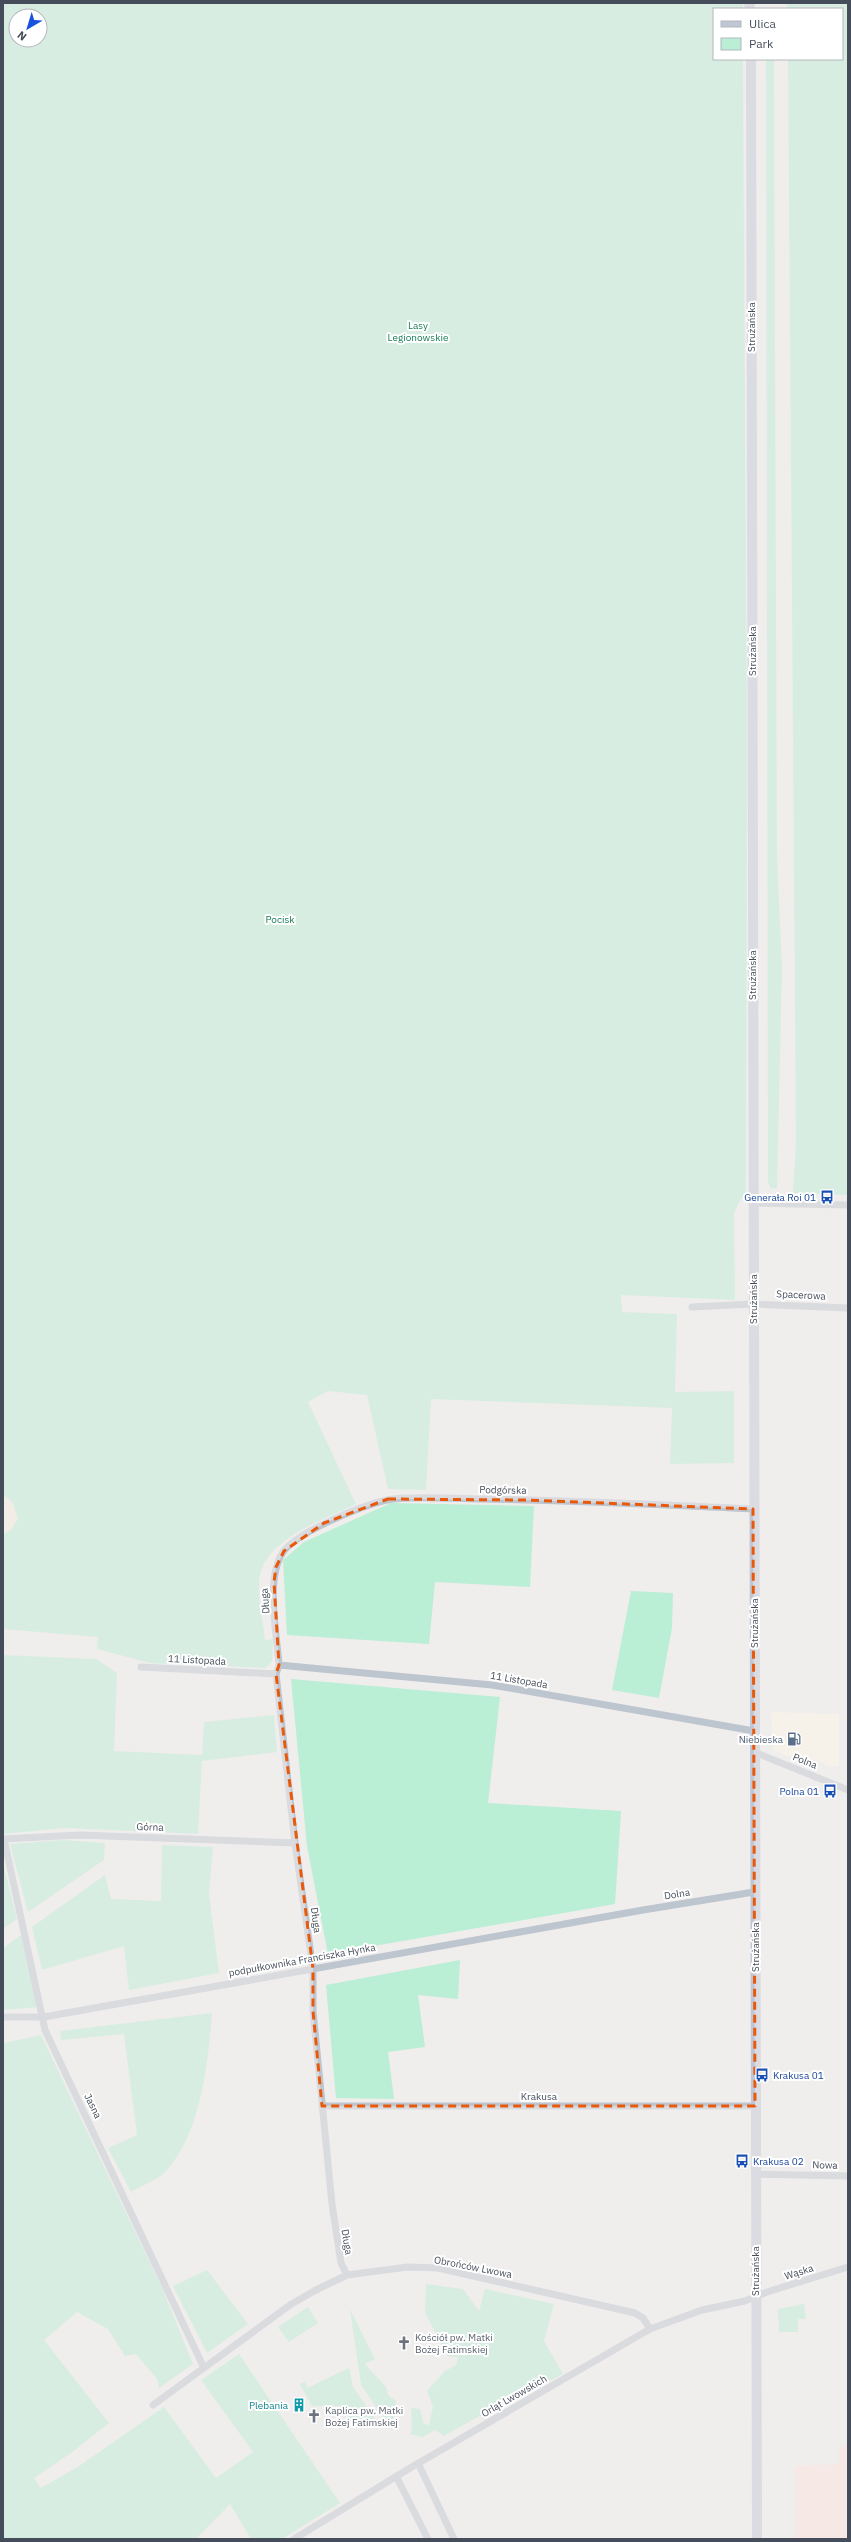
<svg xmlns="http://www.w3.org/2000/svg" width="851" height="2542" viewBox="0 0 851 2542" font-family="'IBM Plex Sans',sans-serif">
<rect width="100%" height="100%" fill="#f0eded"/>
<path fill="#fcf8e5" d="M771,1712l68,2v52h-9l-20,-8 -1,6 -36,-14z"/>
<path fill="#fbe3dc" d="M848,2445v94h-53v-73l44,-2v-16z"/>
<path fill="#baeed5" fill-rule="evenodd" d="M3,3h740v6h-29v50h29l4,703 -1,434 -6,4 -6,13 1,87 -114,-5 1,17 55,2 -2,78 59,-1v72l-64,1 2,-56 -241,-9 -5,91 -38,-1 -21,-94 -39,-4 -20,11 48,102c-31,15 -95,36 -97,78 -1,19 4,39 6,58l8,-1 -1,23 -7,6 -115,-5 -53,-14 1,-12 -95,-8v-95l8,-4 1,-28 -9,-7zM16,16h24v24h-24z
M787,3h61v1192l-55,-2 3,-50 -8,-1084h54v-50h-55z
M766,59h8v28l3,770 5,112 -5,219 -6,1 -3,-7z
M391,1503l143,3 -4,81 -95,-5 -6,62 -142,-9 -4,-75 21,-18z
M631,1591l42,2 -1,35 -13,70 -47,-8z
M3,1655l93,4 21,14 -3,78 88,4 2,-33 70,-7 3,37 -75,9 -4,73 -134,-6 -61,6z
M291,1679l209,18 -12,106 133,8 -6,93 -287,50 -21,-108z
M63,1840l42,3 -1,17 -76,52 -18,-68z
M162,1845l51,2 -4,47 10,79 -90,17 -5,-44 -82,24 -10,-43 73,-52 6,24 50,2z
M3,1863l14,56 -14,10z
M21,1935l19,72 -37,3v-62z
M460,1960l-2,39 -40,-4 7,52 -37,5 6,47 -58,-1 -10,-113z
M212,2013c-4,49 -11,122 -47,159 -8,8 -24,14 -34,20l-23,-44 29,-13 -13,-101 -63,6 -1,-9z
M41,2035l122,255 30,74 -34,24 -2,-9 -21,-25 -11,2 -17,-27 -31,-17 -33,28 65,83 -38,30 -37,25 7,10 38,-22 85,-59 52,71 37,-26 -52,-72 38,-26 101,149 -58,36h-31l-21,-35 -34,35h-193v-496z
M207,2270l41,54 -41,29 -34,-67z
M426,2284l37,5 16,22 6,-22 69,15 -10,37 19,33 -64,31 -55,31 -9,-6 -13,7 -12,-3 2,-5 -1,-21 9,1 4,15 5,1 4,-18 -6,-16 18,-20 11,-6 2,-8 -11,-1 -22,-44z
M804,2304l2,15h-8v13h-19l-1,-23z
M308,2307l10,16 -29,19 -11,-15z
M350,2309l25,50 -10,5 21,23 2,8 8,6 -4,29 -31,-45z
M349,2368l4,19 27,39 -28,-2 -8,-18h-32l-12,-22 5,-2 2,6z"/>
<path fill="#f2eedd" d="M3,1495l9,7 6,16 -7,12 -8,4z"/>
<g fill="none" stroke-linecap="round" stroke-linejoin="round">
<path stroke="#bdc5cf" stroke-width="7" d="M752,1203l96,2
M692,1307l61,-3 95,4
M279,1665l213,20 262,46
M141,1667l135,7
M754,1752l94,38
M3,1839l76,-4 216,8
M4,1839l41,191 159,338
M3,2017h41l599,-107 111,-18
M322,2106h433
M755,2174l93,2
M347,2275l-6,-12 -9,-59 -19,-193v-42l-18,-126 -19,-169 3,-9c-2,-31 -14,-86 4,-113 14,-20 80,-47 104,-52 23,-5 69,-1 94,-1 91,1 182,6 272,10
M153,2405l137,-100 24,-14 33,-16 61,-8 30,1 197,45 8,5 7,11
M418,2463l36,76
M396,2476l32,63
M294,2539l116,-71 240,-139 52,-19 43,-9 22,-9 81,-25"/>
<path stroke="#bfc7d6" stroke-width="10" d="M749,3l1,6
M751,59l6,2480"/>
</g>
<path d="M0 0H851V2542H0ZM388,1499l137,1 228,9 2,597h-433l-9,-95v-42l-37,-295 3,-9 -5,-83 2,-15 8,-16 40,-28z" fill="#f0eded" fill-opacity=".55" fill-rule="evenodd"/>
<path fill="none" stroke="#e8590c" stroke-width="3" stroke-dasharray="8 5" stroke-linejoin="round" d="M388,1499l137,1 228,9 2,597h-433l-9,-95v-42l-37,-295 3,-9 -5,-83 2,-15 8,-16 40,-28z"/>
<defs>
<g id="bus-bare" transform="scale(1.08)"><path d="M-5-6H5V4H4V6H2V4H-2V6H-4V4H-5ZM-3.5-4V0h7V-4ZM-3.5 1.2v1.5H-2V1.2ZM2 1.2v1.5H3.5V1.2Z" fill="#1a4fb4" stroke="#fff" stroke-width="2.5" paint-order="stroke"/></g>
<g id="fuel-bare" transform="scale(1.08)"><path d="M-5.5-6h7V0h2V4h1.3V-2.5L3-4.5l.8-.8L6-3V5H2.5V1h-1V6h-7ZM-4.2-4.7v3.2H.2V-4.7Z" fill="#5c6f8a" stroke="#fff" stroke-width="2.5" paint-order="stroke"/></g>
<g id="church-bare" transform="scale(1.08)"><path d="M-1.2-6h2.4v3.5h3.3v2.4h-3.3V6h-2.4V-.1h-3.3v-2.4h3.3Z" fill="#6b7280" stroke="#fff" stroke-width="2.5" paint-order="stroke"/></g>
<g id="building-bare" transform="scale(1.08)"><path d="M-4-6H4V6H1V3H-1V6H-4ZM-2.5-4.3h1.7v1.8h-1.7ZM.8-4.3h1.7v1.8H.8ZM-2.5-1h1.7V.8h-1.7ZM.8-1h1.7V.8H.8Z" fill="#0f9aa8" stroke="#fff" stroke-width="2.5" paint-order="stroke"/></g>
</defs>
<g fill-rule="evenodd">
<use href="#bus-bare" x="827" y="1197"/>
<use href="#fuel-bare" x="794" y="1739"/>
<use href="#bus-bare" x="830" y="1791"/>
<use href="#bus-bare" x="762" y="2075"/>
<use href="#bus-bare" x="742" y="2161"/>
<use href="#church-bare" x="404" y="2343"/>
<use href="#building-bare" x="299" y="2405"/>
<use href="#church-bare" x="314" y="2416"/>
</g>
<g text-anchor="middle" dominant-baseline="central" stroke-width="4" stroke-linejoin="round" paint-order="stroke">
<g font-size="10" fill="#167b57" stroke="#fff">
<text x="418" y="325">Lasy<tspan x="418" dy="12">Legionowskie</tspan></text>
<text x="280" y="919">Pocisk</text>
</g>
<g font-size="10" fill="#454d5a" stroke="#fff">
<text transform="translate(751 327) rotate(-90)">Strużańska</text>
<text transform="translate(752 651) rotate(-90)">Strużańska</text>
<text transform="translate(752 975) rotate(-90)">Strużańska</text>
<text transform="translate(801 1295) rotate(3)">Spacerowa</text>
<text transform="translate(753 1299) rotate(-90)">Strużańska</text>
<text transform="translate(503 1490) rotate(1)">Podgórska</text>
<text transform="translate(265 1601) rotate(-94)">Długa</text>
<text transform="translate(754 1623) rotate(-90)">Strużańska</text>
<text transform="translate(197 1660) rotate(3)">11 Listopada</text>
<text transform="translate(519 1680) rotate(10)">11 Listopada</text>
<text transform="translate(805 1761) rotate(22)">Polna</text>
<text transform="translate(150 1827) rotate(2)">Górna</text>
<text transform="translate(677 1894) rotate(-9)">Dolna</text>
<text transform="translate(316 1920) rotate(82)">Długa</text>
<text transform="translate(755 1947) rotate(-90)">Strużańska</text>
<text transform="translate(302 1960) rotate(-10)">podpułkownika Franciszka Hynka</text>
<text x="539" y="2096">Krakusa</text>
<text transform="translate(93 2106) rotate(64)">Jasna</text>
<text transform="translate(825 2165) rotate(1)">Nowa</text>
<text transform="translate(347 2242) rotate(81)">Długa</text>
<text transform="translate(473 2267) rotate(11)">Obrońców Lwowa</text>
<text transform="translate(755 2271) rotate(-90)">Strużańska</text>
<text transform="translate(799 2272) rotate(-17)">Wąska</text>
<text transform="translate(514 2396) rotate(-30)">Orląt Lwowskich</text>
</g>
<g font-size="10" fill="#164399" stroke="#fff" text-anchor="end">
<text x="816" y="1197">Generała Roi 01</text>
<text x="819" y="1791">Polna 01</text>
<text x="773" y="2075" text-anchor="start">Krakusa 01</text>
<text x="753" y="2161" text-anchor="start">Krakusa 02</text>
</g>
<g font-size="10" fill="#4e5e75" stroke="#fff" text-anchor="end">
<text x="783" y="1739">Niebieska</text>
</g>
<g font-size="10" fill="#5b616d" stroke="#fff" text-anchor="start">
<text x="415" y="2337">Kościół pw. Matki<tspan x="415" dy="12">Bożej Fatimskiej</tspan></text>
<text x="325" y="2410">Kaplica pw. Matki<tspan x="325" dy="12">Bożej Fatimskiej</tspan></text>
</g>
<g font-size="10" fill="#0d838f" stroke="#fff" text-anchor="end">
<text x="288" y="2405">Plebania</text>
</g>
</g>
<rect width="851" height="2542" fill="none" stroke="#454d5a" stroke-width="8"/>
<rect x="713" y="8" width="130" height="52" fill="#ffffff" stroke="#b5b8bd"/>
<rect x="721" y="21" width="20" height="6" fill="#bfc7d6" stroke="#b5b8bd"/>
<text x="749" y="28" font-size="12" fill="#454d5a">Ulica</text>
<rect x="721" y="38" width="20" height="12" fill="#baeed5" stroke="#b5b8bd"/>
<text x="749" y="48" font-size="12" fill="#454d5a">Park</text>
<g transform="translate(28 28) rotate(218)"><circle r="19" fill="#ffffff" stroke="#b5b8bd"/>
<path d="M0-3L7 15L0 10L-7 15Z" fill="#1853df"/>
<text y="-6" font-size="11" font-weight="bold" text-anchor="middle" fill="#454d5a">N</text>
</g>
</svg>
